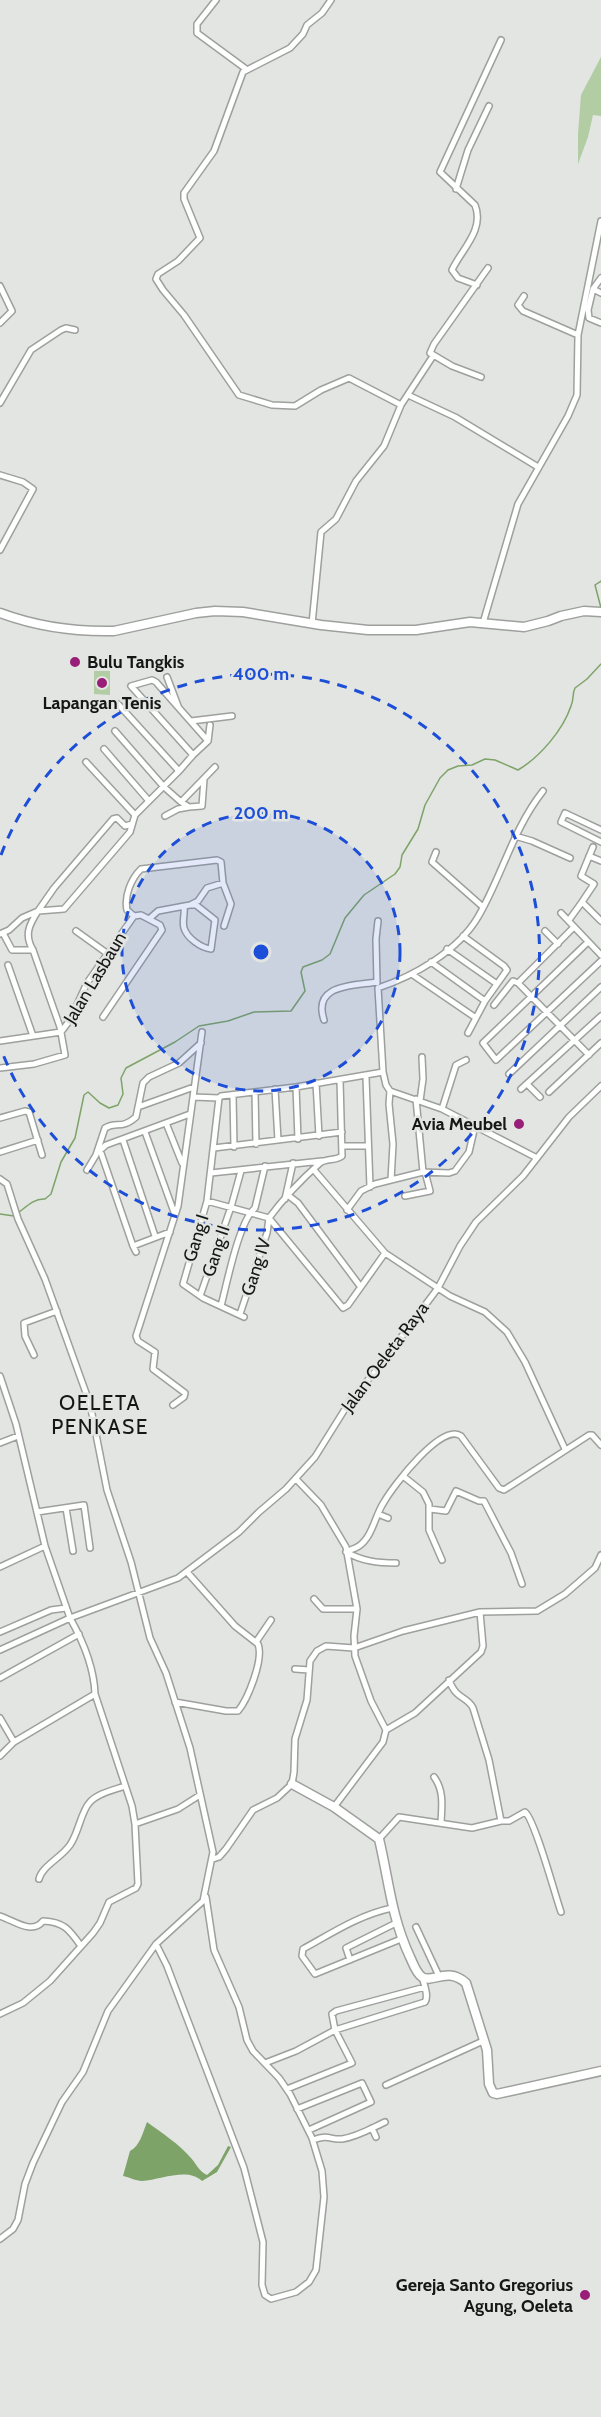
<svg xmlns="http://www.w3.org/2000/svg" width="601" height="2417" viewBox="0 0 601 2417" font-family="Cabin,sans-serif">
<rect width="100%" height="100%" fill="#e2e5e1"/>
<path fill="#b2cca4" d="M601,57v59l-8,-1 -5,22 -10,27v-30l3,-39z
M94,671h16v24l-16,-1z"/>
<path fill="#7ea369" d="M147,2122c15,11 32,22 44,36 6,7 8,13 16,17l11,-10 10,-19 3,1 -14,25 -15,9c-15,-14 -41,-1 -60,0 -6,0 -13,-4 -19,-5l7,-25c10,-5 13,-19 17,-29z"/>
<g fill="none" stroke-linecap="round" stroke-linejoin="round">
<path stroke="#7ea369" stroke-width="1.5" d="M601,608l-6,-23 6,-4
M18,1213c8,-6 16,-15 27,-14l6,-5 10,-32 14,-24 9,-43 4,-3 12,11 9,5 9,-3 5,-11 -2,-16 5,-10 49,-26 24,-16 29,-5 26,-9 37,-1 14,-20 -4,-19 2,-5 19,-7 8,-6 15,-36 19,-23 31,-21 5,-7 2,-12 16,-26 7,-24 15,-27 8,-8 10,-4 14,-1 13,-6 10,1 23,10c22,-13 45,-40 53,-64 3,-6 1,-12 4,-18l12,-9 14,-15
M0,1214l14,2"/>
<g stroke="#9da09c" stroke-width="8">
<path id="street" d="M216,0l-19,24v9l49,36
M331,0l-9,13 -15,12 -4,9 -13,14 -47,24 -29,79 -30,42v6l16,39 -22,23 -20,13 -2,5 7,11 21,25 55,80 33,10 23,1 26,-16 28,-12 52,27
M456,189l12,-39 21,-44
M601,278l-8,11 8,4
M477,285l-19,-7 -6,-8c9,-20 33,-40 23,-65l-35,-33 61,-132
M0,286l12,25 -12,12
M593,289l-5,21 1,8 12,5
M524,296l-6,9 5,6 55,24
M481,377l-29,-11 -22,-13 4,-9 54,-76
M408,395l47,22 83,50
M0,403l31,-53 30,-20 5,-2 9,2
M0,475l23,7 10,7 -33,61
M483,623l35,-119 50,-88 9,-21 1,-60 23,-114
M312,624l9,-92 15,-13 20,-38 28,-35 17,-41 32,-49
M167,677l11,29
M191,721l41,-5
M115,731l49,56 17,15 34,-35
M104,749l45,52
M193,755l15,-14 2,-16
M86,762l49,53
M179,771l14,-16 -62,-69 21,-6 4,2 52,59
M181,802l8,5 13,-1 2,-27
M165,816l13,-7 11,-2
M601,830l-36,-17 -4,9 40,20
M515,836l17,5 38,17
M436,852l-4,10 51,45
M589,856l12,5
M582,902l12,-18 -13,-8 12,-29
M184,908c1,6 -2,13 0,20 3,10 17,20 27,21l4,-29 -19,-15h-6
M561,913l40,42
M134,916l-7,-6c-3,-14 4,-31 14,-41l76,-9 4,2 2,21 8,21 -7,22
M149,919l9,-8 32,-6 8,-4 9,-13 16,-5
M569,920l13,-18 19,19
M76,931l32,23
M545,931l13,13
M3,933l9,17h21
M0,934l9,-4 13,-12 16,-7 16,-23 59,-69 4,-1 8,8 7,-2
M463,936l41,30 3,4 -22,31 -17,32
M588,942l-105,101 13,17 105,-99
M447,949l50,35
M431,962l54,39
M8,965l25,71
M413,975l63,43
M377,983l-1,-44 2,-18
M518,983l71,72
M494,1005l19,-24 5,2 56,-56
M324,1020c-12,-36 29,-34 53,-38
M0,1041l61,-9 9,-12 17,-37 47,-67 7,-1 19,10 2,5 -59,87
M0,1068l34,-4 31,-9 -5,-28 -27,-77c-9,-15 -4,-25 5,-39l26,-2 66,-77 5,-17 44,-44 -61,-67
M509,1074l92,-87
M366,1077l4,110
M316,1083l3,53
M527,1084l13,13
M296,1087l2,52
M275,1089l3,51
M521,1089l80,-73
M390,1091l-1,13 4,40 -2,36
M255,1092l1,52
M549,1092l52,-49
M233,1095l1,52
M193,1097l26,1
M416,1099l7,73
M420,1101l3,-22 -1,-22
M138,1107l56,-20
M442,1109l14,-44 10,-5
M0,1118l25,-7 4,1 13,43
M166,1123l16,40
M145,1132l30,83
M123,1140l32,96
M342,1146h26
M214,1148l128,-16
M100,1150l33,96
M0,1152l38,-12
M98,1152l8,-7 84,-31
M537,1158l-95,-49 -52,-18 -4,-6 -3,-13 -5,-84c36,-12 80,-37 100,-71 24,-41 35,-88 65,-126
M87,1170l9,-15 9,-27c12,-7 16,2 31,-11l7,-34 6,-6 30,-14 22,-20
M314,1170l71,83 65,43 35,16 22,20 18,30 40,87
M211,1173l111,-12
M0,1179l7,5 11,35 27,60 45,125 17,86 24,72 19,76 16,35 24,75 23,104 -10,49 -47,43 -48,67 -25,61 -21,30 -29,61 -8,21 -7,36 -5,9 -13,10
M289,1196l9,7 62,83
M405,1196l25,-5 -5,-19
M285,1199l8,-36
M207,1201l62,17 74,90 5,-3 37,-52
M347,1210l14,-19 14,-7 48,-12 26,1 6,-2 14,-19 6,-26
M269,1218c14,-19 33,-39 51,-55 6,-5 16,-2 22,-7l-2,-76
M136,1252l-3,-6 37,-14
M200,1296l31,-89 10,-36
M221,1306c6,-23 18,-85 34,-98l10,-42
M240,1314l27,-81 2,-15
M244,1317l-41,-19 -20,-14 24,-83 12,-103 2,-2 75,-9 87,-15
M34,1355l-9,-19 -1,-13 33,-12
M0,1376l16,48 29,122 25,72 -70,32
M173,1405l11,-8 1,-4 -32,-24 2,-17 -17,-11 -2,-5 42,-130 24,-174
M0,1443l18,-7
M403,1476l20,16 6,12v26l13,30
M296,1479l25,26 25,42 11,62 -3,27 1,20 16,45 15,29 -3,12 -49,65
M66,1508l7,43
M430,1509l16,2 10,-20 23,10h5l27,52 11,31
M37,1512l47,-7 6,43
M378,1514l10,4
M346,1552c3,-2 9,-3 13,-6 14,-10 16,-31 25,-44 9,-16 58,-80 77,-66l38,52 5,2 85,-55h3l9,10
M346,1552c16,9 31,11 50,11
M0,1567l45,-21
M314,1599l9,10h34
M0,1632l51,-22 15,-2
M256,1642l15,-22
M295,1669l14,1
M0,1678l79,-44
M449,1680c8,21 17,15 24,28l16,52 12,61
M175,1702l51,9h12c10,-12 26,-52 20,-67l-23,-18 -48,-54
M0,1718l14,24
M386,1730l29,-17 66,-61 2,-6 -3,-34
M0,1756l14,-14 81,-48
M434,1777c10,13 8,29 7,45
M135,1824l43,-15 22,-14
M379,1839l20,-22 73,11 29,-7h8l16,-9c10,8 30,83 36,100
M213,1859l6,-2 7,-8 27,-39 24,-12 15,-14 2,-12 1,-33 12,-39 3,-39 7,-10 9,-5 28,2 49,-17 77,-19 57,-1 28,-17 30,-26 6,-13
M39,1879c3,-13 22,-21 31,-34 9,-13 11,-34 20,-43 8,-9 24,-12 35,-16
M392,1908c-33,7 -60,25 -89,41l-1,7 13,18 86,-35
M0,1916c15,5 32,19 43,5 21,1 26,8 38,25
M416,1927l23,49
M156,1944l11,22 77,202 19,74 -1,43 3,10 6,4 25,-7 13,-10 7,-12 8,-73 -2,-26 -10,-33 -22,-44 -11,-16 -26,-27 -6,-11 -8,-33 -25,-57 -8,-53
M350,1960l-4,-12 50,-25
M422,1977c2,7 7,19 3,25l-90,28 -3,-16 4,-3 89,-24
M0,2014l23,-11 27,-22 43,-48 7,-10 9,-21 27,-14 2,-4 -3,-60 -3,-18 -37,-112c-1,-27 -12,-53 -25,-76l108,-40 61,-46 20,-20 27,-23 29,-32 35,-56 28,-33 60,-80 22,-42 16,-24 47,-46 46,-59 32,-31
M265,2063l31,-12 39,-21 17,33 -65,26
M386,2085l97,-44
M297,2109l65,-26 9,19 -62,28
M372,2128l4,9
M313,2140c17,-6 16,0 29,-1 15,-2 30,-11 43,-17"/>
</g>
<g stroke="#9da09c" stroke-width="11">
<path id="secondary" d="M0,613c38,14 74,19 114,18l82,-18 19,-2 28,1 78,13 47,5h48l54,-8 54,5 24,-6 13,-5 23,-5 17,1
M292,1784l42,23 45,32c10,42 12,77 31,118 3,6 6,16 12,20 10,7 25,-11 44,6l21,67 2,34 4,9 4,1 104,-23"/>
</g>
<use href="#street" stroke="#fff" stroke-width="5"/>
<use href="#secondary" stroke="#fff" stroke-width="8"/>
</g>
<circle cx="261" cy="952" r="139" fill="#1d4ed8" fill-opacity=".12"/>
<g fill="none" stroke="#1d4ed8" stroke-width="3" stroke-dasharray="10 8">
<circle cx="261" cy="952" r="139"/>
<path d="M1 855A278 278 0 1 1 1 1049"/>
</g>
<g fill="#981e77" stroke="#e2e5e1" stroke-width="2">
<circle cx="75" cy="662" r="6"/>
<circle cx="102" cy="683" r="6"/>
<circle cx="519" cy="1124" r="6"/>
<circle cx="585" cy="2295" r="6"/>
</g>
<g text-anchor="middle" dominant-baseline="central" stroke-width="5" stroke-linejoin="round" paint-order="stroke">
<g font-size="18" font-weight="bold" fill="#151615" stroke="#e2e5e1" text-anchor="end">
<text x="87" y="662" text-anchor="start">Bulu Tangkis</text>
<text x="102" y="703" text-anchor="middle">Lapangan Tenis</text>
<text x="507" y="1124">Avia Meubel</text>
<text x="573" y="2285">Gereja Santo Gregorius<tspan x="573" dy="21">Agung, Oeleta</tspan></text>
</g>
<g font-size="18" fill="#151615" stroke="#e2e5e1">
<text transform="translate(95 978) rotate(-59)">Jalan Lasbaun</text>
<text transform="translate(196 1238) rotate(-73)">Gang I</text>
<text transform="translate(216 1251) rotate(-72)">Gang II</text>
<text transform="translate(256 1267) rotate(-72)">Gang IV</text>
<text transform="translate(385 1357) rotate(-53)">Jalan Oeleta Raya</text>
</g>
<g font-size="21" letter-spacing="1.5" fill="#151615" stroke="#e2e5e1">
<text x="100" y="1402">OELETA<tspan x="100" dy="24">PENKASE</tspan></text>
</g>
</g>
<circle cx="261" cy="952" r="9" fill="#1d4ed8" stroke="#e2e5e1" stroke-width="3"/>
<g font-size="18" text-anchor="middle" font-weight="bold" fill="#1d4ed8" stroke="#e2e5e1" stroke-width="5" stroke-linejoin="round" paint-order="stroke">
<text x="261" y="680">400 m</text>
<text x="261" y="819">200 m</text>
</g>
</svg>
